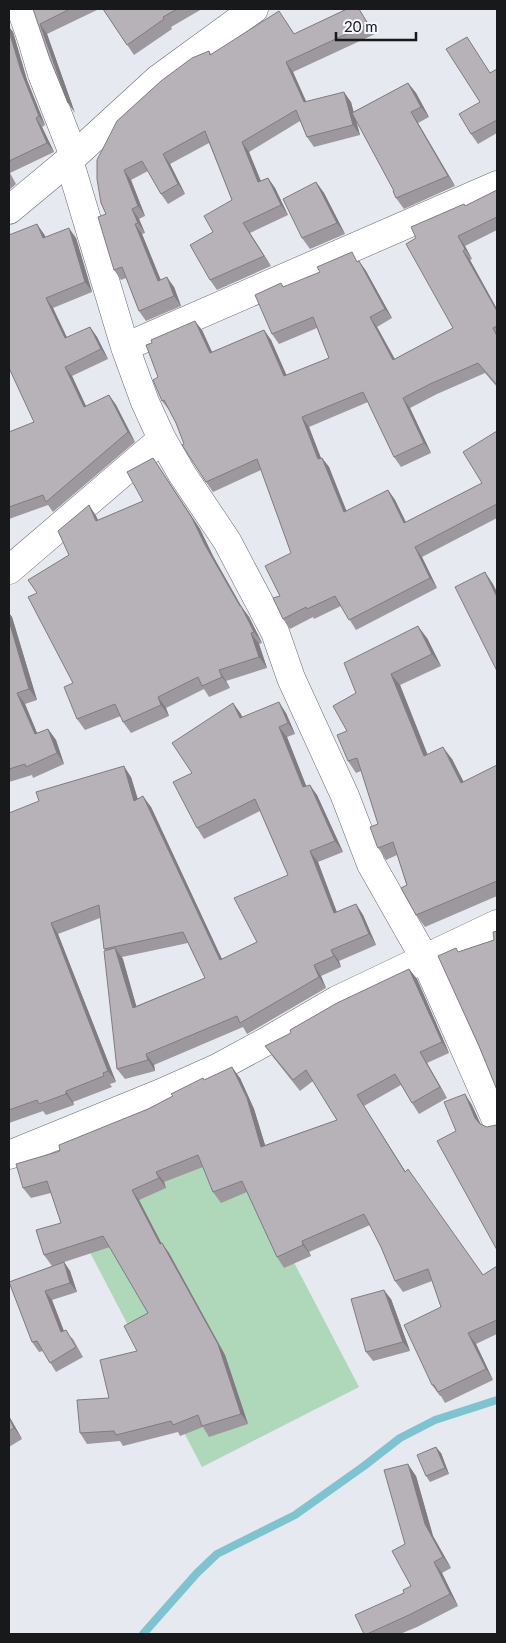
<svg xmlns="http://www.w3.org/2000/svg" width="506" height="1643" viewBox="0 0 506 1643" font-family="Lato,sans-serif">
<rect width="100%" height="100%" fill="#e6e9f0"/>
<path fill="#afd7b9" d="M228,1136l131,251 -157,80 -131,-251z"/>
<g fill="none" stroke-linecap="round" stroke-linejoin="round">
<path stroke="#7fc3d0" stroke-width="8" d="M143,1634l54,-61 20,-19 78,-39 69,-49 36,-28 35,-18 62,-20"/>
<g stroke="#686a71" stroke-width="29">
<path id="minor" d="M21,9l11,31 10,34 32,82
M69,160l56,187 20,55 17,37 20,35 45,67 48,91 16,46 54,118 26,68 54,95 72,163
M9,210l65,-54 84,-77 96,-70
M125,347l372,-162
M9,570l153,-131
M9,1155l152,-62 56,-25 50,-27 70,-41 160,-76"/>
</g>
<use href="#minor" stroke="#fff" stroke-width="28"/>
</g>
<path fill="#9d989e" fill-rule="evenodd" d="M33,9h66l-52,25 28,79z
M103,9h99l-31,18 1,2 -38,26z
M342,9h17l16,25 -82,38 13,30h45l2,10 55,-29 8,10 13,24 -11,6 37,63 -51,23 -8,-11 -2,-7 -39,-73 5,17 -46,12 -7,-10 -7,-16 -51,31 12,29 7,-3 7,10 13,27 -38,18 21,33 -54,24 -7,-10 3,-48 19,-32 -23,-57 -39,21 15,30 -17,10 -7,-10 -13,-23 -17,9 14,36 -6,3 6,14 -3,1 19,46 13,7 7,19 -35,15 -7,-10 -13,-33 -5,2 -7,-10 -8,-56 -5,-11 108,-152 2,3 75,-33 8,13 49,-23z
M9,27l4,5 14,48 18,45 -3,2 12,25 -44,21 6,11 -7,6z
M473,47l17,26 7,-4v64l-19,11 -7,-10 9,-32z
M316,182l8,11 21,41 -35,15 -8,-11z
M497,190v40l-32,16 7,13 -2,1 27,49v78l-12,-14 -48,21 -27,14 21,45 -30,14 -7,-10 -26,-55 -59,25 12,31h1l7,9 17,44 42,-21 7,10 11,22 76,-39 15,-52v87l-75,39 15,31 -81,42 -15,-24 -27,13 -1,-2 -23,12 -7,-10 -3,-23 11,-43 -30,-83 -48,22 -7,-10 -22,-38 -8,-21 -7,-13 -7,-9 -4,-24 44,-47 10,22 52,-22 7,10 15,35 43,-17 -12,-30 -38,16 -7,-10 11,-47 76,-25 7,9 26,47 -15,9 18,32 58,-31 -37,-90 50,-32z
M44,234l2,4h30l16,54 -39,16 14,30 23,-11 7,10 11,22 -36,17 14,30 23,-11 7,10 19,37 -82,70 -5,-7 -39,14v-87l25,-10z
M153,458l47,71 13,27 28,50 8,11 13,26 -3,1 8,24 -41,13 4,7 -21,9 -5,-8 -38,19 3,8 -38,17 -8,-11 -2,-6 -36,14 -8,-11 -4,-36 -4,-128 20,-50 7,11 2,4 45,-19z
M9,613l3,4 25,83 -12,4 12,29 11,-4 8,11 8,24 -31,14 -1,-3 -23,7z
M427,638l14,28 -41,19 27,69 25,5 11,23 34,-17v131l-72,31 -9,-12 -19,-60 -11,5 -9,-14 1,-22 -17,-53 -5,2 -8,-12 -1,-30 9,-38z
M233,703l9,14 44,-4 9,21 -8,3 19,49 11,9 26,57 -25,10 19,50 19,-8 7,11 13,30 -37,16 2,6 -20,9 5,12 -79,46 -4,-7 -89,38 1,6 -30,8 -8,-10 -12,-119 -1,-1 -4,-31 -42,16 58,148 -6,2 2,3 -39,15 1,3 -28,10 -3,-4 -34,12v-310l122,-36 7,22 13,8 71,152 35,-17 31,-67 -28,-64 -56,28 -7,-11 -5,-55zM188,943l17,35 -69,28 -14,-49z
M409,969l8,10 32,74 -22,10 20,35 -28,16 -7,-11 -11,-18 -37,21 41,65 78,104 14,-9v68l-21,10 17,36 -48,23 -4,-7h-1l-8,-11 9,-78 -9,-26 -29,11 -8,-11 -14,-34 -11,-22 -61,27 2,4 -27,12 -7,-11 -30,-65 -26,11 -8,-11 -10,-25 -39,15 2,6 -27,12 22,43 8,10 56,102 23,69 -39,13 -6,-10 -23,9 -2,-4 -55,14 -3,-5 -33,3 -7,-11 29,-35 28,-47 11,-38 -38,-66 -58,19 -8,-11 17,-32 -10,-30 -20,5 -8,-10 37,-37 88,-42 56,-29 36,-2 14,31 11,36 72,-25 -24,-39 -13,10 -27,-34 -8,-11 26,-13z
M64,1262l6,9 7,21 -25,8 12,31 9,8 10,18 -27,15 -13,-21 -4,1 -7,-10 -23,-60z
M391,1299l19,52 -37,10 -7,-9z
M9,1416l13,23 -13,8z
M441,1453l8,21 -19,8 -4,-6z
M416,1476l17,60 18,32 -9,5 16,33 -41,21 -17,7h-36l40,-41 7,-7 -6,-42z"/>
<path fill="#807c81" d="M40,24l7,10 28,79 -7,-10z
M9,27l4,5 14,48 18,45 -6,-9 -18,-45 -12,-40z
M286,62l7,10 18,40 -7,-10z
M408,83l8,10 13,24 -8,-10z
M344,92l7,10 9,33 -7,-10z
M411,112l7,11 37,63 -7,-10z
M36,118l6,9 12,25 -7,-9z
M242,142l7,10 16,40 -7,-10z
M163,154l7,10 15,30 -7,-10z
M124,170l7,10 14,36 -7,-10z
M268,178l7,10 13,27 -7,-10z
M316,182l8,11 21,41 -8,-11z
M132,209l7,10 6,14 -7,-10z
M243,223l7,10 21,33 -7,-10z
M37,224l7,10 6,14 -7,-10z
M135,224l7,10 23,57 -7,-10z
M69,228l7,10 16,54 -7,-10z
M458,236l7,10 7,13 -7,-10z
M463,251l7,9 27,49v2z
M359,261l7,10 26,47 -7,-9z
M167,277l7,10 7,19 -7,-10z
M46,298l7,10 19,40 -7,-10z
M370,317l7,10 23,42 -7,-9z
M195,321l7,9 15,33 -7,-10z
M90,327l7,10 11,22 -7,-10z
M264,330l7,10 20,45 -7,-9z
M65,367l7,9 19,41 -7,-10z
M109,395l7,10 19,37 -7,-10z
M403,398l7,10 21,45 -7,-10z
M302,417l7,10 16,42 -7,-10z
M153,458l47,71 13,27 31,55 -3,-5 8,11 13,26 -8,-11z
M322,458l7,9 22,55 -7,-10z
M388,490l7,10 16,33 -7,-10z
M89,505l7,11 8,17 -8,-12z
M415,547l7,10 15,31 -7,-10z
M485,572l8,12 4,8v5z
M9,613l3,4 25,83 -8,-11 -20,-68z
M418,626l9,12 14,28 -9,-12z
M251,633l8,11 8,24 -8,-11z
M219,670l7,11 4,7 -8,-11z
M391,674l9,11 33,83 -9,-12z
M17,693l8,11 17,41 -7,-11z
M158,697l8,11 3,8 -8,-11z
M279,702l7,11 9,21 -7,-11z
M233,703l8,11 6,15 -7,-11z
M279,727l8,10 24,61 -8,-11z
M48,729l8,11 8,24 -7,-11z
M443,747l9,12 18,35 -9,-11z
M124,766l7,11 10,34 -7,-10z
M310,785l7,10 26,57 -8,-11z
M143,796l8,11 76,163 -7,-10z
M310,851l8,11 23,62 -7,-11z
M356,904l7,11 13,30 -7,-11z
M51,923l7,11 58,148 -8,-11z
M115,948l8,11 17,60 -7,-11z
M331,950l8,11 2,6 -7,-11z
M314,965l7,11 5,12 -7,-11z
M409,969l8,10 32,74 -7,-11z
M420,1052l7,11 20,35 -7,-11z
M146,1054l8,11 1,6 -7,-11z
M232,1067l8,11 14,31 15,49 -8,-11z
M66,1091l7,11 1,3 -8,-11z
M465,1094l7,11 11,24 -8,-11z
M357,1095l7,11 48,76 -7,-10z
M156,1172l8,10 2,6 -7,-10z
M132,1190l7,10 28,54 -7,-10z
M302,1241l7,11 2,4 -8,-11z
M162,1243l7,10 56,102 23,69 -7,-10z
M64,1262l6,9 7,21 -7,-9z
M384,1290l7,9 19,52 -7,-9z
M45,1291l7,9 16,42 -7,-10z
M468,1333l8,11 17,36 -7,-11z
M9,1416l13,23 -8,-11 -5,-10z
M436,1447l5,6 8,21 -4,-6z
M408,1464l8,12 17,60 18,32 -8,-11 -18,-33z
M434,1562l8,11 16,33 -8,-12z"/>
<path fill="#b7b1b8" stroke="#807c81" d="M33,9h37l-30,15 28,79 -18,-44z
M103,9h74l-14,8 1,2 -37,26z
M347,9h12l9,15 -82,38 18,40 40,-10 9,33 -46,12 -11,-27 -54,32 16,40 10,-4 13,27 -38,18 21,33 -54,24 -20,-35 23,-13 -9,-16 28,-16 -27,-69 -42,23 15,30 -17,10 -19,-33 -18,9 14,36 -6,3 6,14 -3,1 23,57 9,-4 7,19 -35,15 -17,-44 -8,3 -16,-53 8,-3 -5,-11 -4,-24v-19l20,-39 44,-40 31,-23 17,-7 1,4 69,-44 15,23z
M9,31l12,40 18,45 -3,2 11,25 -38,18z
M467,37l23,36 7,-4v51l-26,14 -12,-20 21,-12 -34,-53z
M408,83l13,24 -10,5 37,64 -52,22 -3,-7h1l-42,-78z
M316,182l21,41 -35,15 -19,-39z
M497,190v27l-39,19 7,13 -2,2 34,60v15l-4,2 4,8v49l-19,-22 -48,21 -27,14 21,45 -30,14 -31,-65 -61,25 16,42 4,-1 22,54 44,-22 16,33 78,-40 -19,-31 34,-21v73l-82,43 15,31 -81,42 -14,-24 -28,13 -1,-2 -23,12 -10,-21 7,-2 -15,-30 26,-13 -34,-94 -51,23 -24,-37 2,-1 -8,-21 -12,-23 -2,1 -9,-21 5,-3 -12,-32 6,-2 -1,-3 44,-19 15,32 54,-23 20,46 45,-18 -16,-41 -41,17 -17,-39 26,-12 2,4 37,-15 -3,-5 35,-15 5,10 2,-1 26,48 -15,8 23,43 60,-32 -47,-84 10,-6 -5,-11 53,-23 1,2z
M37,224l6,14 26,-10 16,54 -39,16 19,40 25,-11 11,22 -36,18 19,40 25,-12 19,37 -82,70 -3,-7 -34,12v-75l25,-10 -25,-54v-133z
M153,458l39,60 13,27 35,61h1l13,26 -3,1 8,24 -40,13 3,7 -20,9 -4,-9 -40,20 3,8 -38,17 -8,-18 -38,15 -13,-32 9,-4 -45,-86 9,-4 -9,-13 41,-25 -11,-24 31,-26 7,16 47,-20 -16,-29z
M485,572l12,25v74l-42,-84z
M9,621l20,68 -12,4 18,41 13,-5 9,24 -31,14 -1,-3 -16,5z
M418,626l14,28 -41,20 33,82 19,-9 18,36 36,-18v116l-81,34 -15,-27 6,-3 -14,-43 -15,6 -1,-2 -7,-19 8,-3 -21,-66 -9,3 -11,-26 10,-4 -14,-25 23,-13 -12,-30z
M279,702l9,21 -9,4 24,60 7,-2 25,56 -25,10 24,62 22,-9 13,30 -38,16 3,6 -20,9 5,12 -79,46 -3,-7 -91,38 2,6 -31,9 -13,-118 11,-3 18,60 72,-30 -22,-46 -79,17 -5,-44 -48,18 57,148 -5,2 1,3 -38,15v3l-27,10 -2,-4 -28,10v-297l30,-12 -3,-9 88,-26 10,35 9,-5 77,164 37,-18 -23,-44 54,-23 -33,-76 -58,29 -24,-46 19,-9 -20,-30 61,-40 7,15z
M497,931v159l-18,-44 -41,-90 18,-8 2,4 36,-12 -1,-8z
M409,969l33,73 -22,10 20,35 -28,16 -17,-29 -38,21 48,77 3,-3 75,106 14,-9v54l-29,13 18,36 -48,23 -4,-7h-2l-28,-60 37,-18 -13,-38 -33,12 -14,-34 -17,-33 -62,27 1,4 -26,12 -35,-76 -29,11 -15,-37 -42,17 3,6 -27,12 28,54 2,-1 56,101 23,70 -39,12 -4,-11 -25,10 -2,-4 -55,14 -2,-4 -34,2 -3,-33 32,-2 -9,-38 37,-9 -13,-25 24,-13 -45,-77 -59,19 -8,-25 25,-7 -14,-42 -24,7 -7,-24 44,-13 -1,-6 89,-36 25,-13 -2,-2 32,-16 1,2 28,-13 15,31 14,49 76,-27 -31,-50 -13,10 -28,-34 26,-13 -1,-3 47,-27z
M465,1094l10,24 5,6 7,3 9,-2 1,-1v126l-60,-109 19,-10 -12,-29z
M64,1262l6,21 -25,8 16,41 5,-2 10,17 -26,16 -13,-22 -5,1 -23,-60z
M384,1290l19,52 -37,10 -15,-53z
M9,1418l5,10 -5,3z
M436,1447l9,21 -19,8 -9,-21z
M408,1464l17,60 18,33 -9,5 16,32 -41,21 -42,19h-3l-9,-19 49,-22 -1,-3 8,-4 -19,-35 13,-7 -21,-74z"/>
<rect width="506" height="1643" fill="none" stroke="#18191b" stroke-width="20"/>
<path d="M336 32v8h80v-8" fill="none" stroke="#18191b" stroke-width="2.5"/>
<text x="344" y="32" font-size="15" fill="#18191b" stroke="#f3f6fe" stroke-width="4" paint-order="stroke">20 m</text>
</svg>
